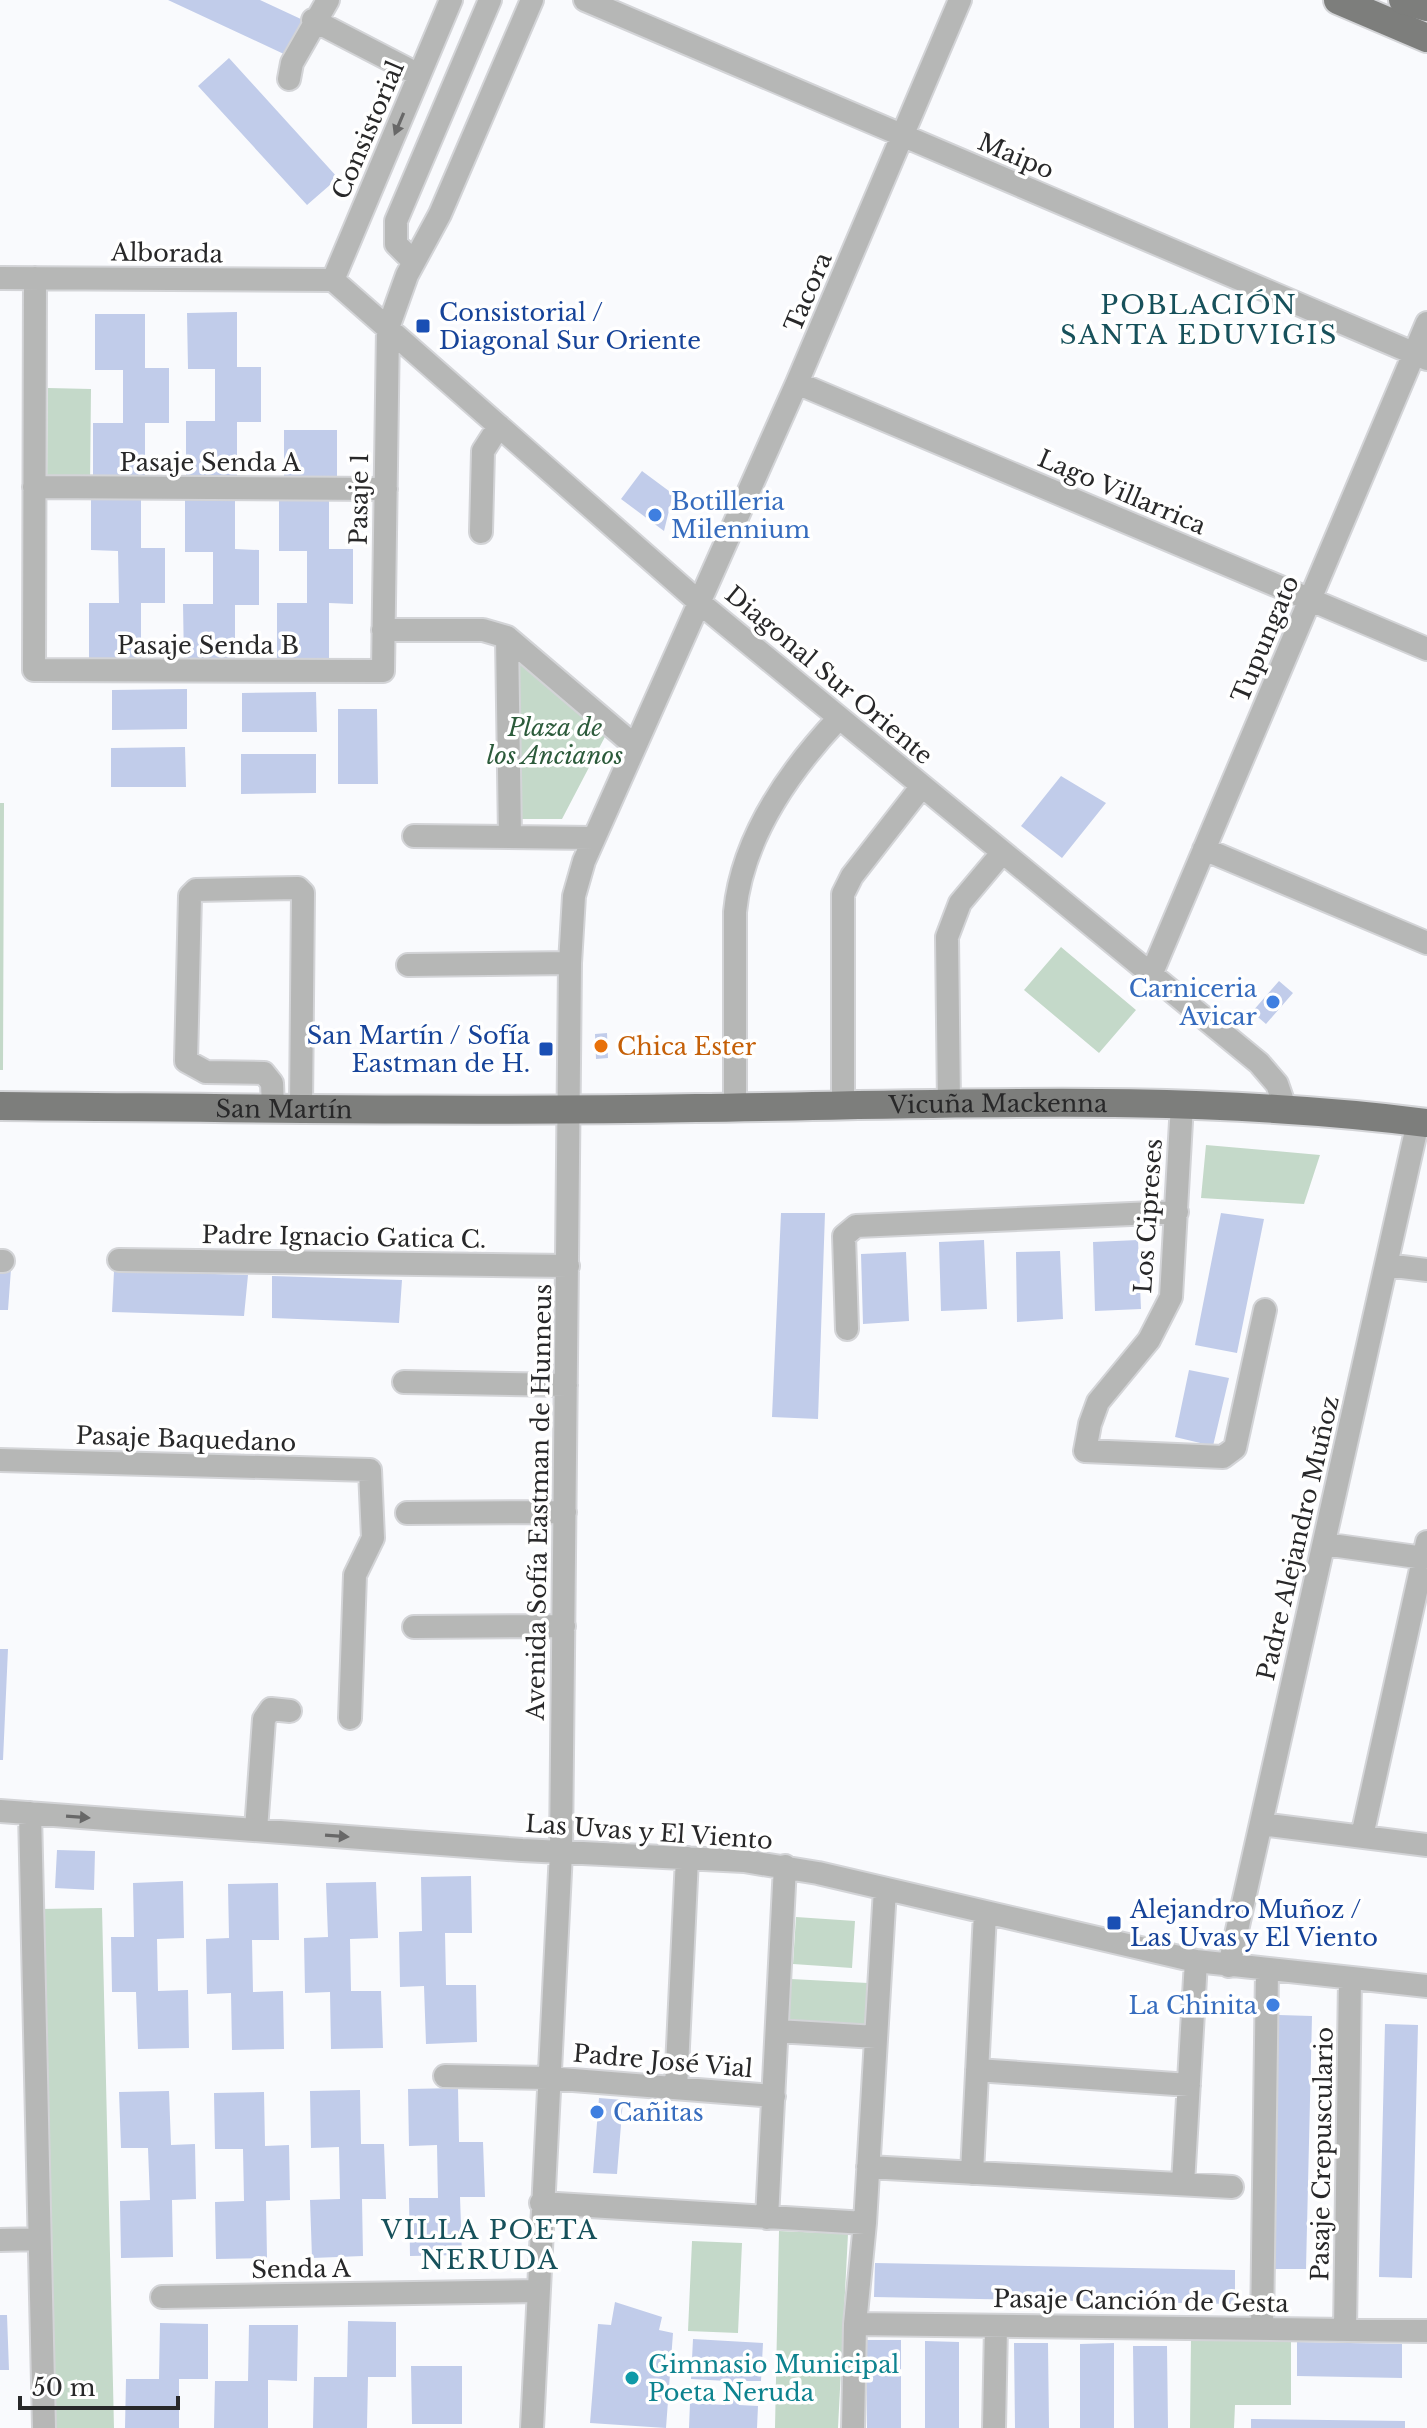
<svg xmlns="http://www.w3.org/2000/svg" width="1427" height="2428" viewBox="0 0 1427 2428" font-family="'Libre Baskerville',serif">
<rect width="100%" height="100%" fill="#f9fafd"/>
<path fill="#c4d9c9" d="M48,388l43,1 -1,99h-43z
M513,652l95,79 -46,88h-46z
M0,803h4l-1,267h-3z
M1061,947l75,63 -37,43 -75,-63z
M1206,1145l114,10 -16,49 -103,-6z
M102,1908l12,520h-63l-12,-519z
M796,1917l59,4 -3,47 -59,-4z
M791,1979l77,4 -2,48 -77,-4z
M779,2231l69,3 -10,194h-63z
M692,2241l50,2 -4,90 -50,-2z
M1191,2336l100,1v68h-56l-1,23h-44z"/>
<path fill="#c1ccea" d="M168,0h92l43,20 -17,35z
M229,58l109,120 -31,27 -109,-119z
M237,312v55h24v55h-24v57h-51v-58h29v-52h-27l-1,-56z
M95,314h50v54h24v55h-24v57h-52v-57h30v-53h-28z
M284,430h53v52h-53z
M642,471l31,23 -9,37 -43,-32z
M91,494h50v54h24v55h-24v57l-52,1v-58h30l-1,-52 -27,-1z
M279,494h50v55h24v55l-24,-1v58h-52v-58h30v-52h-28z
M185,495h50v54l24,1v55h-24v57h-51l-1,-58h30v-52h-28z
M187,689v40l-75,1v-40z
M316,692l1,40h-75v-39z
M338,709h39l1,75h-40z
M185,747l1,40h-75v-39z
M241,754h75v39l-75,1z
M1061,776l45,27 -44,55 -41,-32z
M1279,981l14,12 -27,31 -14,-12z
M607,1033l1,25 -12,1 -1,-25z
M781,1213h44l-7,206 -46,-2z
M1221,1213l43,6 -27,134 -42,-8z
M984,1240l3,69 -46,2 -2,-69z
M1138,1240l3,69 -46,2 -2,-69z
M1060,1251l3,68 -46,3 -1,-70z
M906,1252l3,69 -46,3 -2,-70z
M0,1269h11l-3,41h-8z
M114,1271l134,4 -4,41 -132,-4z
M272,1276l130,4 -3,43 -127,-5z
M1189,1370l40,8 -16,68 -38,-9z
M0,1649h8l-5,111h-3z
M57,1850l38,1 -1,39 -39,-2z
M471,1876l1,57h-27l1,52h30l1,57 -51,2 -2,-58 -24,1 -1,-55 23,-1 -1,-54z
M183,1881l1,57 -27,1 1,52 30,-1 1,58 -51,1 -2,-57h-24l-1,-55h23l-1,-54z
M376,1882l2,56 -28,1 1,52h30l2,57 -52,1 -1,-57 -25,1 -1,-55 24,-1 -2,-54z
M278,1883l1,57h-27l1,52 30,-1 1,58 -52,1 -1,-57 -24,1 -1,-55 23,-1 -1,-54z
M1279,2015l33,1 -6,253h-33z
M1385,2024l33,1 -6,253 -33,-1z
M458,2088l1,54h24l2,55h-25l2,58 -52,1 -1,-58h29l-1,-53 -28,1 -1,-57z
M360,2090l1,54h23l2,55h-24l1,57 -51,2 -2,-58 30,-1 -1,-52 -28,1 -1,-57z
M169,2091l2,54 24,-1 1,55 -24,1 1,57 -52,1 -1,-57 30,-1 -2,-52h-27l-2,-56z
M264,2092l1,54 24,-1 1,55 -24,1 1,57 -51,1 -1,-57 29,-1 -1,-52h-28l-1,-56z
M599,2098l24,2 -6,74 -24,-1z
M875,2263l360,7v34l-361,-7z
M615,2302l47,15 -3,13 14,3 -7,95 -76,-5 8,-99 13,1z
M0,2315h7l2,55h-9z
M348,2321l48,1v55h-28l-1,51h-54l1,-51h33z
M160,2323l48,1v55h-29v49h-54l1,-49h33z
M249,2325h49l-1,56 -29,-1v48h-54l1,-47h33z
M693,2339l70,4 -2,38h-21l-1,24 19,1 -1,22h-68l1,-25 35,2 2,-24 -36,-2z
M866,2340h35v88h-34z
M925,2341l34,1v86h-34z
M1297,2342l105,2v34l-105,-2z
M1014,2343h34l1,85h-34z
M1114,2343v85h-34v-84z
M1133,2346h34l1,82h-34z
M411,2366h51v58h-50z
M1251,2419l154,2v7h-154z"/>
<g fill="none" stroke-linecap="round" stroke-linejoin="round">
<g stroke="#d3d4d7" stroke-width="26">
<path id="minor" d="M585,0l842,359
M313,20l106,55
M289,79l3,-16 36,-63
M414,262l-18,-18v-23l94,-221
M0,278l333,2
M35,278l-1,392 349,1 5,-343 19,-53 33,-61 92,-214
M333,280l367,323 559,460 18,21 9,26
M333,280l118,-280
M797,383l630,266
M34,487l352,2
M481,532l2,-81 16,-25
M383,630h100l24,7 128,109
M507,637l3,200
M414,836l180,2
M1204,849l223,94
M408,965l162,-2
M1151,975l276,-652
M1182,1104l-11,193 -22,43 -51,62 -8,22 -5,27 138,6 12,-9 30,-138
M949,1105l-2,-168 13,-34 42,-50
M843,1106v-212l9,-18 70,-90
M273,1108l-1,-25 -8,-10 -58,-1 -20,-11 4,-165 6,-6 102,-2 5,5 -2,215
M735,1108v-196c7,-74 55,-142 104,-194
M119,1260l449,6
M0,1261h3
M1386,1265l41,5
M847,1329l-3,-93 12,-10 321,-14
M404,1382l162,3
M0,1460l370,10 3,68 -18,37 -5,143
M407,1513l158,-1
M1324,1544l100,14
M414,1627l150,-1
M0,1811l522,39 222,11 74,12 378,88 231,25
M30,1813l14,615
M1261,1824l166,21
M256,1830l8,-111 7,-10 19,2
M1362,1836l65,-294
M1229,1966l189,-844
M777,2031l99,6
M977,2070l212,15
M445,2076l103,2 226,18
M676,2088l11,-230
M868,2167l364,20
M972,2173l13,-260
M1183,2184l13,-223
M541,2203l324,20
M767,2218l18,-352
M0,2240l39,-1
M162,2297l375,-6
M855,2324l572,7
M1262,2329l5,-359
M1345,2330l5,-351
M532,2428l29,-576 9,-889 4,-67 10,-35 213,-478 163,-383
M853,2428l2,-104 10,-101 20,-334
M994,2428l2,-102"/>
</g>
<g stroke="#d3d4d7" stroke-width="32">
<g id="major">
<path d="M1338,0l89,38"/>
<path d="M1403,0l24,7"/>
<path id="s1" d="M0,1106c232,2 464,6 696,2 244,-3 489,-16 731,15"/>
</g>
</g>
<use href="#minor" stroke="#b6b7b6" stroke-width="22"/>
<use href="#major" stroke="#7d7e7c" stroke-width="28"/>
</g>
<defs><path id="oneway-solid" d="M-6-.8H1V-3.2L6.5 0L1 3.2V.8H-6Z" transform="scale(2)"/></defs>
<g fill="#686868">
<use href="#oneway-solid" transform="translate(399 124) rotate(113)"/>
<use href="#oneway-solid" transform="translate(78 1817) rotate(4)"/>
<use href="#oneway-solid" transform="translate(337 1836) rotate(4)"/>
</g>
<g fill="#1a4fb4" stroke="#fff" stroke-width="3">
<rect x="415" y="318" width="16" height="16" rx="4"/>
<rect x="538" y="1041" width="16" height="16" rx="4"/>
<rect x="1106" y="1915" width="16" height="16" rx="4"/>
</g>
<g fill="#3f7fe0" stroke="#fff" stroke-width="3">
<circle cx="655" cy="515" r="8"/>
<circle cx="1273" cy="1002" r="8"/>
<circle cx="1273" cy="2005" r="8"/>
<circle cx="597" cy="2112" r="8"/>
</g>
<circle fill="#e8710a" stroke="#fff" stroke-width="3" cx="601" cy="1046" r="8"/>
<circle fill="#0f9aa8" stroke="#fff" stroke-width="3" cx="632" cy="2378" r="8"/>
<g text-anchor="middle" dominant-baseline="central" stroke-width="7" stroke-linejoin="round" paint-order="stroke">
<g font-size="24" fill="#282829" stroke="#fff">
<text transform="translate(368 130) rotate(-67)">Consistorial</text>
<text transform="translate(1016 156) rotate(23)">Maipo</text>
<text transform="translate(167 253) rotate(1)">Alborada</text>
<text transform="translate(808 292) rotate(-67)">Tacora</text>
<text x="210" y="462">Pasaje Senda A</text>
<text transform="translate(1122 492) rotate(23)">Lago Villarrica</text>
<text transform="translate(359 499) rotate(-89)">Pasaje 1</text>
<text transform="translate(1265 639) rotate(-67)">Tupungato</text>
<text x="208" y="645">Pasaje Senda B</text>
<text transform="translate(829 675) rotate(40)">Diagonal Sur Oriente</text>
<text stroke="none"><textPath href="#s1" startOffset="998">Vicuña Mackenna</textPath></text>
<text stroke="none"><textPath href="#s1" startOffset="284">San Martín</textPath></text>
<text transform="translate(1148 1216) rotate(-86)">Los Cipreses</text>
<text transform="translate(344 1237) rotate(1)">Padre Ignacio Gatica C.</text>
<text transform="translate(186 1439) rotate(2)">Pasaje Baquedano</text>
<text transform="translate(539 1502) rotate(-89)">Avenida Sofía Eastman de Hunneus</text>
<text transform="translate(1298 1538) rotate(-77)">Padre Alejandro Muñoz</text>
<text transform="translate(649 1832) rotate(4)">Las Uvas y El Viento</text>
<text transform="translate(663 2061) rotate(5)">Padre José Vial</text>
<text transform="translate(1322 2154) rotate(-89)">Pasaje Crepusculario</text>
<text transform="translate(301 2269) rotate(-1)">Senda A</text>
<text transform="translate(1141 2301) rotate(1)">Pasaje Canción de Gesta</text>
</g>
<g font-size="24" fill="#164399" stroke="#fff" text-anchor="start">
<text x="439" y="312">Consistorial /<tspan x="439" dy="28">Diagonal Sur Oriente</tspan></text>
<text x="530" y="1035" text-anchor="end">San Martín / Sofía<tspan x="530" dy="28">Eastman de H.</tspan></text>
<text x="1130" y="1909">Alejandro Muñoz /<tspan x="1130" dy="28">Las Uvas y El Viento</tspan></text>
</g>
<g font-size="24" fill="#366cbe" stroke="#fff" text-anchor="start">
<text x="671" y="501">Botilleria<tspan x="671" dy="28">Milennium</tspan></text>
<text x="1257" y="988" text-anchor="end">Carniceria<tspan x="1257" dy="28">Avicar</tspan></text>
<text x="1257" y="2005" text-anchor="end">La Chinita</text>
<text x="613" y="2112">Cañitas</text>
</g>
<g font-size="24" font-style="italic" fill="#2c5b3b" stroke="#fff">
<text x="555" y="727">Plaza de<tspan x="555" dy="28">los Ancianos</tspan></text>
</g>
<g font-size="24" fill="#c56008" stroke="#fff" text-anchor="start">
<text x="617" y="1046">Chica Ester</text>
</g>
<g font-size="24" fill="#0d838f" stroke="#fff" text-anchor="start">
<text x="648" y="2364">Gimnasio Municipal<tspan x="648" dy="28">Poeta Neruda</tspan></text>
</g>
<g font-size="26" letter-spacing="2" fill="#17515b" stroke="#fff">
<text x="1199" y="305">POBLACIÓN<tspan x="1199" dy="30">SANTA EDUVIGIS</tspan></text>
<text x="490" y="2230">VILLA POETA<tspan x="490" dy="30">NERUDA</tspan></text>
</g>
</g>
<path d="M20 2396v12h158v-12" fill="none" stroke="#282829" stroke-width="4"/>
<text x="32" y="2396" font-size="24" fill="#282829" stroke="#ffffff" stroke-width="6" paint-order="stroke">50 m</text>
</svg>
